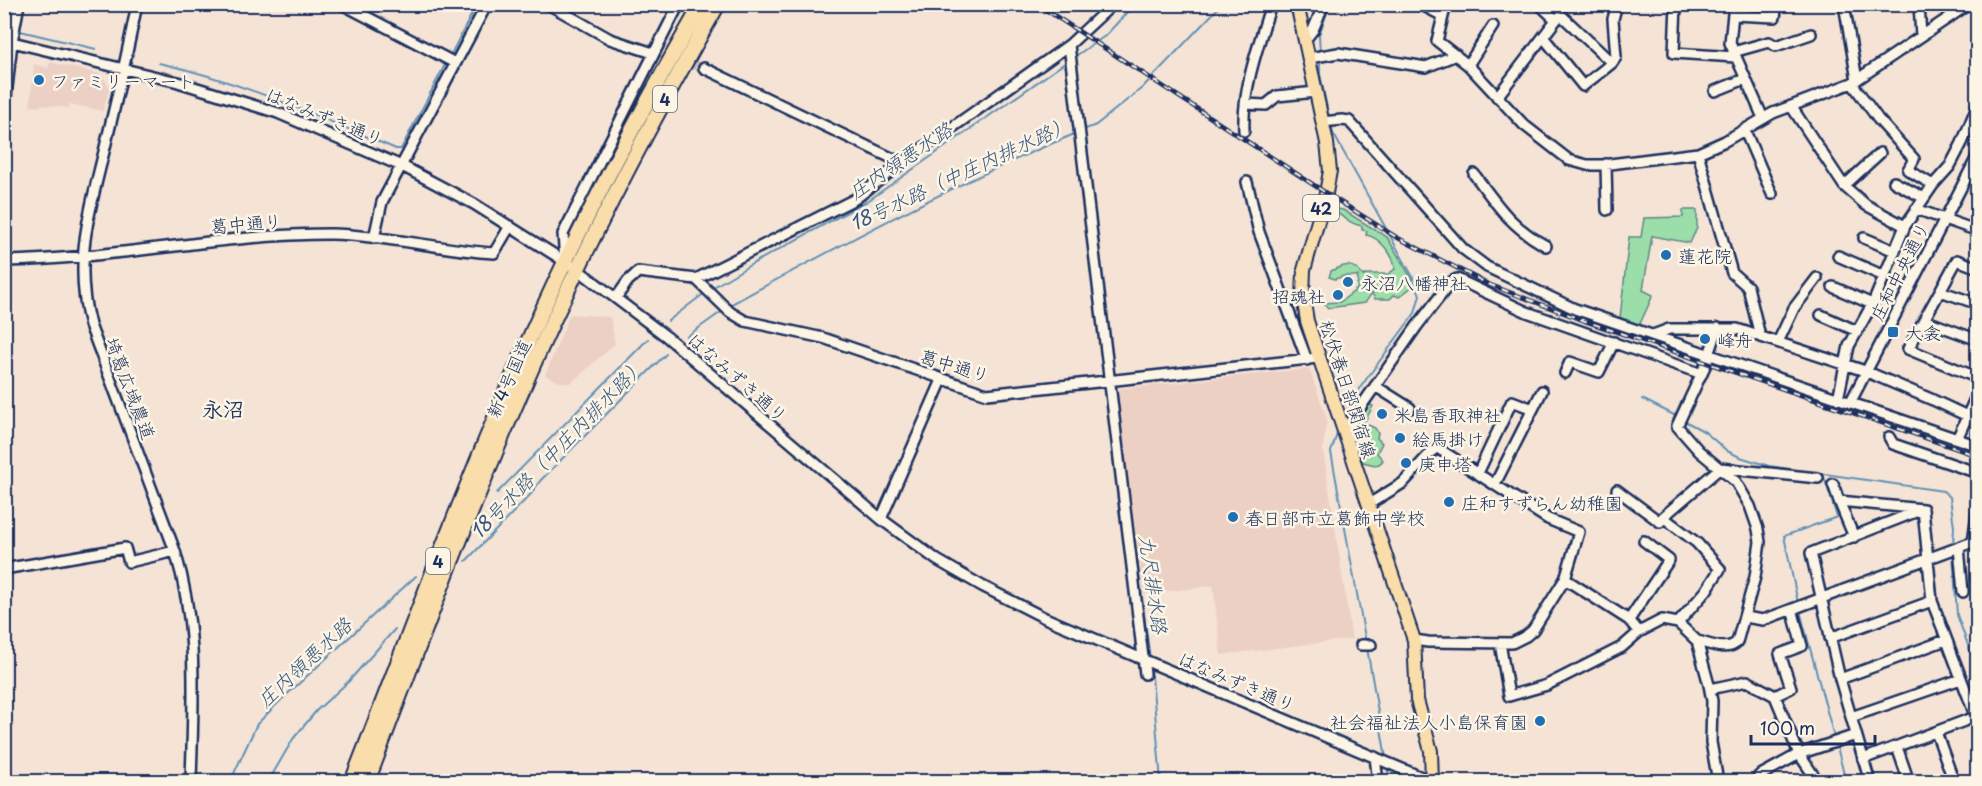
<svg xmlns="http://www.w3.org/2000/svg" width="1982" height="786" viewBox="0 0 1982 786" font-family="'Playpen Sans','Klee One',sans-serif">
<rect width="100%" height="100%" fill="#f5e4d6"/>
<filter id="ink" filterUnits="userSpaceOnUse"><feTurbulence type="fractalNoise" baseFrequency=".0167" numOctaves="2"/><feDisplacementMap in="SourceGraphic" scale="12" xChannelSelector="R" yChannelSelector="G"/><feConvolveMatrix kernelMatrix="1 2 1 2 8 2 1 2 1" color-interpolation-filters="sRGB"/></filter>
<g filter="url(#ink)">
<path fill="#edd0c4" d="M50,62l50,12 10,13 -7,24 -34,-7v4l-28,-3 -1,2 -10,-1 4,-42 14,4z
M570,314l40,3 5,27 -44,39 -12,-1 -14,-7z
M1306,369l4,2 17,48 -4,30 29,190 -131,16 -8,-69 -69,8 -28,-205z"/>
<path fill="#9bdea9" stroke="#5b8684" stroke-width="1.5" d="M1337,209l6,1 44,27 25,42v8l-13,10 -5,-2 -4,4h-15l-3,-6 -7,10 -37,5 -4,-5 16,-1 17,-13 1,-13h-14l-9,3 -6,-2 2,-6c15,-7 22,-9 32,5l6,-2h19l7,-5c0,-12 -15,-32 -29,-34l1,-4 -5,-1v-4c-11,-1 -18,-9 -27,-14z
M1683,210h14v18l-7,15 -38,-7 -9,54 10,5 -14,31 -19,-8 9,-81h12l3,-19 39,-1z
M1369,404l4,2 -9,17 11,5 3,5 -1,5 5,5 -5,10 6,7c-6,9 -12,3 -21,2l-1,-23 -6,-13 8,-11 2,-9z"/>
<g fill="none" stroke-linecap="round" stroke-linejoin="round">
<path stroke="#6191b6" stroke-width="2" d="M16,30l80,19
M1320,53l-1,-18 11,-31
M1074,57l31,-21 30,-32
M449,58l28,-54
M1320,58v16l9,44
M159,63c82,18 160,54 237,86h5l45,-86
M1331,123l2,10 81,146 6,16 -5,18 -53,72 -18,32
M1083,130l13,-5 46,-37 80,-84
M1089,177l12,96
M710,289l42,-25 117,-64 200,-140
M728,306c114,-62 229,-124 349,-173
M668,321l38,-29
M686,337l38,-27
M1642,399l36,18
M1683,420l22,12 22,19 13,6 29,9 174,25 7,6 4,30 -1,18
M1339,428l-8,24 35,191
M1127,487l23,172
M497,493l151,-154
M1953,554l4,61 21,58
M466,561l65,-67 9,-13 126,-127
M1798,603l-14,-67 53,-19 -14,-43
M1800,611l34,126
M1367,648l19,110
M1151,665l10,117
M1837,747l9,35
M1387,767l3,15
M230,782l27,-58 25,-25 134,-123
M268,782l25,-43 24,-29 31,-28 47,-53"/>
<path stroke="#c9c0be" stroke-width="9" stroke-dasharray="9 4.5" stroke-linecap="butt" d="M653,53l51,15"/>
<g stroke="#1b2f5e" stroke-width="14">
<path id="minor" d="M137,4c-9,46 -19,90 -30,135 -15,65 -35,119 -17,186l85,226c24,78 18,150 16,231
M342,4l113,59
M548,4l62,35 43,14
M1420,4l23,12
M1446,4l-9,37 31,24 56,60 45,35 18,5h15l96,-12 27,-12 48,-28 79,-30 117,-79
M1539,4l17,16
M1676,4l-2,49 61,4
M1734,4l-4,39 33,75
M1844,4l13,76
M1919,4l2,32
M1733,15l42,2 2,-13
M1544,38l39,48 29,-23 4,-6 -3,-38 4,-15
M4,40l174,42 100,31 128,55 68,36 103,65 90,68 214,182 56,41 45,26 63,32 388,164
M1305,40l8,-10 11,-26
M1069,45l76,629
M1733,52l36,-10 7,4 35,-12
M1309,58l29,-5 88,14 30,-12
M1468,65l25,-39
M704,68l198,95
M1852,83l26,36 36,40 -6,11 25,15
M1715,91l30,-12
M1497,97l59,-77 5,-5 51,48
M1245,104l21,1 11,-9 39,-4
M1791,106l53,80 22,19 39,21
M4,115l8,-73 7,-38
M1322,122l20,-2 7,1 114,128 24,18 88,42 403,137
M1244,131c-2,-42 15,-87 27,-127
M1745,131l27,63
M1698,153l34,120 16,14 12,49
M1606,164l1,46
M1474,174c23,31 37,53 72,72
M1247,182l12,50 48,128
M1894,182l30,16
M1844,186l36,-33
M1916,209l62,22
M374,238l8,-36 105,-198
M1864,238l31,13
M1838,256l46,20
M565,260l-2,-26 116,-230
M4,261c110,-2 218,-27 327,-27 55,1 109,16 163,19l16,-27
M1978,268l-21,-8 -49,89 70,29
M696,279l159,-80 47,-36 167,-118 44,-41
M1833,287l39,17
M1940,291l38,13
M616,298l12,-17 10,-9 58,7 34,33 15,9 78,17 164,56 331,-36
M1821,315l36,16
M1924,320l54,20
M1653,335l16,-6h68l128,42 68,29 45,21
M1778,342l16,-34 23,-30
M1565,373l5,-11 29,10 15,-30
M1375,386l35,22
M1838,399l11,-53 25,-45 31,-75 28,-41 17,-19 12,-23 16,-39
M1850,403l128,-248
M1344,431l73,-105 34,-44 6,-3 70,33 175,62
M1889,437l4,7 85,29
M1957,439l21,-47
M1478,473l34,-72 21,8 9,-18
M1495,484l38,-75
M1833,484l6,17
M1617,490l43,32 3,-5
M1369,504l34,-21 33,-36 112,72 31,13 -14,47 -32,51 -7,6 -14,7 -84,-1 -14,-2
M881,519l61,-139
M1854,537l-15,-36 84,8 9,92 46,122
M1973,542l5,-36
M1959,547l4,45
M4,569l121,-21 4,14 46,-11
M1565,579l64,41 10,12
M1745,617l18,3 215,-80
M1629,620l40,-60 -25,-19
M1678,623l28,-32 14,-22 -23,-26 -34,-26 57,-49 98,10
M1830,638l102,-37
M1697,641c13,3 30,11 40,1l18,-65 5,-35 -2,-13 -8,-23 -14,-24 -37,-31 -22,-25 29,-62 12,-36
M1500,643l9,53 38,-11 75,-38 17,-15 23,-12 16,3 19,18 12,44 3,16 -1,41 7,40
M1361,645h10
M1840,679l106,-39
M1710,689l37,-8 28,15 24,58 19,28
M1775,696l16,-8 -11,-34 22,-8 -10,-37
M1851,717l110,-38
M1936,732l18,50
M1897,747l12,35
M1375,757l3,25
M1863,759l112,-42
M1759,776l40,-22 57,-19
M1870,782l-30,-103 -29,-126 112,-44"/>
</g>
<g stroke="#1b2f5e" stroke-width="16">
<path id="major" d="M1297,4l30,139 3,28 -4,22 -22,77 -1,26 4,25 107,319 3,60 14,51 1,31"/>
</g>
<g stroke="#1b2f5e" stroke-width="18">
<path id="highway" d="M352,782c52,-133 101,-267 157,-397 56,-131 122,-258 193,-381
M367,782c49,-129 97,-259 152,-385 58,-135 126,-265 199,-393"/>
</g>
<use href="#minor" stroke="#fcf5e5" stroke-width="9"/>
<use href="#major" stroke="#f9ddab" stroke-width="12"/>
<use href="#highway" stroke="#f9ddab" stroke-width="14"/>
<g stroke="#1b2f5e" stroke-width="4.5">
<path id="rail" d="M1037,4l289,189 70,44 92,47 97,37 393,135"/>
</g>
<use href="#rail" stroke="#fcf5e5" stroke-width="2" stroke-dasharray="7" stroke-linecap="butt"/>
</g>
</g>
<g fill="#1f6fb2" stroke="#fcf5e5" stroke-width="2">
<circle cx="39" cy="80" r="6"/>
<circle cx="1666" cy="255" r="6"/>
<circle cx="1348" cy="282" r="6"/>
<circle cx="1338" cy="295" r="6"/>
<rect x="1887" y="326" width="12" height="12" rx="3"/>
<circle cx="1705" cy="339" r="6"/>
<circle cx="1382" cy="414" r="6"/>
<circle cx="1400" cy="438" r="6"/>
<circle cx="1406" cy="463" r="6"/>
<circle cx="1449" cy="502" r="6"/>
<circle cx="1233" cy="517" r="6"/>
<circle cx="1540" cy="721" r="6"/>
</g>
<g text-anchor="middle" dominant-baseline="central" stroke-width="5" stroke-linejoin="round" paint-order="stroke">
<g fill="#fcf5e5" stroke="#5e6a86" stroke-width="1.5">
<rect x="653" y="86" width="24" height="26" rx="4.5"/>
<rect x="1303" y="195" width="36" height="26" rx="4.5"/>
<rect x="426" y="548" width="24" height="26" rx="4.5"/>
</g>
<g font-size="16" font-weight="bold" fill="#1b2f5e">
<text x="665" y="99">4</text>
<text x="1321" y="208">42</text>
<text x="438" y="561">4</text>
</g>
<g font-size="18" fill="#1b2f5e" stroke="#fcf5e5" text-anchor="start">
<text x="51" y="80">ファミリーマート</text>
<text x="1678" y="255">蓮花院</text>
<text x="1360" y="282">永沼八幡神社</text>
<text x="1326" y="295" text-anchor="end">招魂社</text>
<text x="1905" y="332">大衾</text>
<text x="1717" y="339">峰舟</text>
<text x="1394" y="414">米島香取神社</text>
<text x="1412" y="438">絵馬掛け</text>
<text x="1418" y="463">庚申塔</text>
<text x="1461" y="502">庄和すずらん幼稚園</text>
<text x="1245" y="517">春日部市立葛飾中学校</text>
<text x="1528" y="721" text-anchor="end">社会福祉法人小島保育園</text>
</g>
<g font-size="18" fill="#1b2f5e" stroke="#fcf5e5">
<text transform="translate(325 116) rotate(22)">はなみずき通り</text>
<text transform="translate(246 223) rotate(-5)">葛中通り</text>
<text transform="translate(1899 271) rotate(-63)">庄和中央通り</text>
<text transform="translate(955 365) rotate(17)">葛中通り</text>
<text transform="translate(738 377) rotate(41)">はなみずき通り</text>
<text transform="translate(508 378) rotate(-66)">新4号国道</text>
<text transform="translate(131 388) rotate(69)">埼葛広域農道</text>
<text transform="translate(1349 389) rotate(72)">松伏春日部関宿線</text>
<text transform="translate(1237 681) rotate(23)">はなみずき通り</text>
</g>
<g font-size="20" font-style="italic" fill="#385883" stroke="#fcf5e5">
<text transform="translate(900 160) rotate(-34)">庄内領悪水路</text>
<text transform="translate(960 173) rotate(-25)">18号水路（中庄内排水路）</text>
<text transform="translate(557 448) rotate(-46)">18号水路（中庄内排水路）</text>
<text transform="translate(1154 584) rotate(82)">九尺排水路</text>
<text transform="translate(304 662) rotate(-43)">庄内領悪水路</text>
</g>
<g font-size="21" font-weight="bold" fill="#1b2f5e" stroke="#fcf5e5">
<text x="223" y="408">永沼</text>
</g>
</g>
<rect width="1982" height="786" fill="none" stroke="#fcf5e5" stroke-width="24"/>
<rect x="12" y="12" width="1958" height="762" fill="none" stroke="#1b2f5e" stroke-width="2" filter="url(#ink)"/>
<path d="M1751 735v9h124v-9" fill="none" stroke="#1b2f5e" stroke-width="3"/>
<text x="1760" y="735" font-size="18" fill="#1b2f5e" stroke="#fcf5e5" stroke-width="4.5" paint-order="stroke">100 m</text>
</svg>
